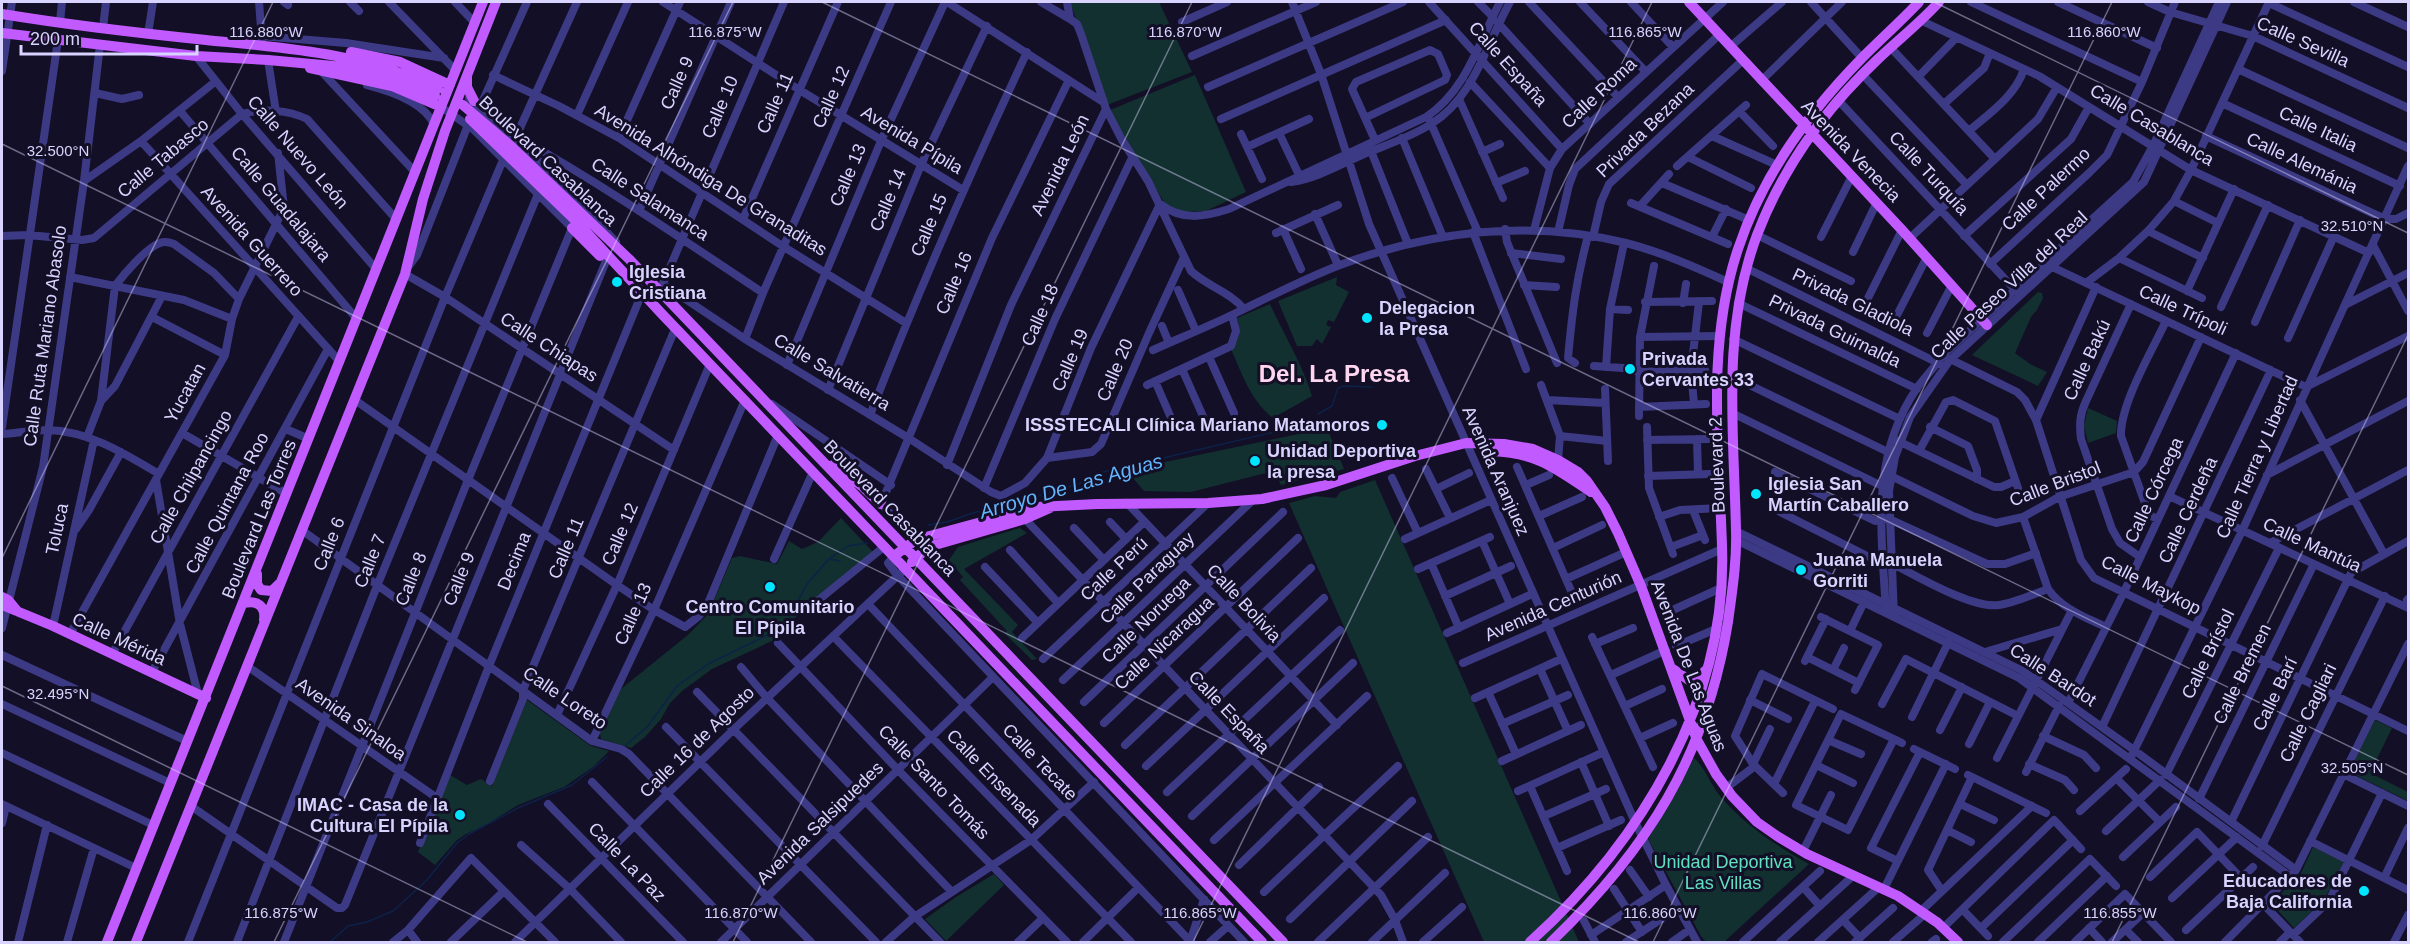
<svg xmlns="http://www.w3.org/2000/svg" width="2410" height="944" viewBox="0 0 2410 944" font-family="Arial,sans-serif">
<rect width="100%" height="100%" fill="#130f26"/>
<path fill="#12302f" d="M1070,2h89l33,70 -85,33z
M1195,75l51,117 -40,19 -27,1 -14,-8 -22,-37 -13,-17 -20,-40z
M1337,277l-1,8 13,7 -15,30 -6,-2 -2,5 5,2 -9,17 -5,-5 -5,7h-15l-19,-45z
M2038,292l4,1 1,5 -6,12 -6,7 -16,36 15,11 17,8 -9,14 -66,-31z
M1270,304c14,31 32,59 42,92l-39,22c-22,-17 -31,-44 -42,-69 9,-9 10,-20 6,-31z
M2088,408l29,13 -1,12 -28,10 -4,-17z
M1327,428l17,41 -63,16 -7,-14 -83,21 -47,-1 -11,-13 -1,-9z
M1375,480l204,462h-95l-195,-439 26,-7 21,2 4,-6z
M841,518l33,35 -71,56 -27,30 -64,30 -30,22 -12,12 -9,16 -16,18 -14,11 -30,-9 -1,-6 21,-44 68,-55 19,-20 24,-56 8,-2 37,8 12,-23 13,8 16,-7z
M1020,528l7,5 -63,36 54,56 -6,7 25,27 -5,1 -27,-26 2,-3 -47,-51 3,-3 -14,-17 9,-13z
M527,700l64,46 18,5 -16,16 -29,20 -46,18 -34,21 -18,8 -9,6 -22,25 -17,-13 32,-77 17,10 14,-6 11,7z
M2375,720l17,8 -22,45 38,19v9l-59,-29z
M1694,758c10,8 17,27 26,38 26,30 55,49 89,68l-85,78h-18l-5,-6 -53,-97 26,-42z
M2313,847l31,15 -20,38 -30,28 -23,-25 29,-28z
M994,874l10,11 -58,56 -21,-22 31,-22z"/>
<g fill="none" stroke-linecap="round" stroke-linejoin="round">
<path stroke="#0c2248" stroke-width="1.5" d="M1318,414l14,-8 6,-18 6,-2 28,1
M928,525l19,-3 29,-10 17,-2 88,-27 18,-10 184,-43
M830,558l18,-12 19,-3
M626,745l21,-18 31,-42 32,-22 74,-36 23,-43 22,-25 11,2
M330,942l18,-16 19,-4 26,-11 33,-30 31,-38 12,-9 49,-26 54,-23 35,-28"/>
<path stroke="#3d3a85" stroke-width="8" d="M259,2l3,38
M284,2l4,3
M350,2l9,9
M389,2l66,68
M455,2l19,20
M663,2l135,87 165,101
M947,2l156,100
M1041,2l29,17
M1067,2l3,17 7,5 4,10 25,75 16,31 26,41 43,90c16,15 39,21 53,38
M1292,2l29,72 48,150 266,598 31,63 31,57
M1429,2l133,147
M1478,2l15,15
M1529,2l89,95
M1580,2l66,70
M1631,2l42,45
M1811,2l51,56
M1971,2l171,80
M2058,2l99,46
M2148,2l22,10 83,24 155,72
M2354,2l54,25
M2269,3l139,64
M1922,21l117,55 152,94 178,83
M60,22l2,-20
M1182,22l45,-20
M1498,23l92,101
M103,28l3,-26
M148,34l5,-32
M261,36l85,7 98,15
M1730,47l52,-45
M1891,48l103,110
M196,56l46,58 134,155
M1192,56l124,-54
M268,60l8,52
M2238,69l170,79
M2,71l10,-69
M322,72l93,100
M1862,74l104,110
M493,75l66,31 60,32 165,109 122,76
M1919,76l37,-38
M1761,81l81,-79
M1470,82l80,86
M367,85c24,6 56,17 67,39
M1208,87l195,-85
M95,93l27,6 17,-4
M469,98l80,72 67,72
M1459,99l44,99
M1838,100l180,193
M1945,103l39,-35 6,-15
M2222,103l178,83
M480,107l47,-105
M180,111l176,207
M1739,111l34,35
M577,115l51,-113
M1365,118l80,-38 2,-5 -9,-21 -8,-4 -74,32 -4,7 23,51
M1221,119l225,-99
M1429,119l49,113
M1970,130c20,-17 46,-35 54,-61
M1279,133l21,44
M1241,134l21,45
M516,136c86,48 166,103 247,157
M1712,136l65,29
M2206,136l179,83h11l12,-6
M619,138l61,-136
M1402,138l41,99
M515,139l62,-137
M141,141l199,221
M1247,147l62,-28
M1371,151l37,93
M1482,152l18,-8
M1688,157l63,31
M1677,166l69,-61
M84,181l57,-40 75,-60
M1291,182c25,-3 50,-18 73,-28 22,-9 47,-17 67,-30 43,-26 56,-81 79,-122
M1496,183l29,-12
M1662,183l87,37
M2174,201l44,22
M1631,203l97,41
M1640,206l29,-32
M639,211l92,-209
M1315,214l23,51
M743,219l95,-217
M1283,229l18,40
M1505,229l2,13 50,121
M1534,230l16,-62 12,-19 161,-147
M2148,231l55,27
M1473,232l53,137
M1558,232l11,-47 6,-16 144,-134
M1276,233l62,-28
M1757,235l94,46
M2,236l26,-1 54,5 12,-2 148,-124c21,-6 46,-4 65,5l89,100
M1964,236l107,-97 18,-32
M1593,237l8,-35 8,-18 133,-123
M1712,237l14,-28
M1821,237l31,-61
M1910,238l128,-119 19,-32
M2373,245l35,66
M1853,252l24,-50
M1511,253l50,6
M2119,258l83,40
M1990,264l99,-91 18,-18 35,-73 33,-80
M2048,265l258,122 102,-51
M408,267l9,-12 51,-130
M1746,268l196,97
M405,274l40,23 229,153
M70,277l114,23 48,19
M2086,283l33,-25 29,-27 26,-30 17,-31 78,-168
M663,284l82,55 165,100 81,53 10,4 24,-13 22,-25 44,-110 69,-144c22,17 44,13 69,5l197,-92c40,-26 53,-75 74,-115
M1524,285l32,2
M661,288l123,-286
M1178,290l18,41
M2187,291l47,-102
M1868,298l34,-68
M1645,302l67,-1
M1683,303l3,-19
M1738,303l179,86
M2131,304l-45,97c-6,13 -7,23 -5,38l31,90 8,14 20,14
M2345,305l63,-32
M2221,307l47,-102
M1610,309l18,1
M152,317l73,38
M1896,317l31,-60
M2255,322l45,-102
M1162,326l7,17
M1927,333l25,-48
M1640,337l80,-1
M2288,338l46,-102
M745,339l18,-46 128,-291
M1733,339l167,80
M1153,350c29,-13 59,-25 87,-39 33,-16 66,-33 100,-46 91,-34 190,-46 286,-22 35,9 69,24 102,39
M1209,357l25,56
M1946,357l71,35 8,8 11,20 45,140 13,18 314,153
M1575,363l-7,-5c4,-44 8,-78 20,-122
M787,365l94,-224 64,-139
M1594,366l29,2
M1606,367l4,-58 14,-66
M1182,369l24,54
M1638,372l67,-2
M1731,376l157,76
M1155,381l20,46
M1147,385l84,-39 5,-15 -4,-16
M1541,385l19,51 -2,24
M1605,389l3,72
M828,390l93,-225 66,-139
M355,400l262,185 37,25 31,17 14,-11 10,-15 69,-166
M1547,400l58,3
M2300,400l84,154
M101,401l14,-15 47,-90
M772,404l119,81
M1694,404l-3,-33 8,-69
M1639,407l67,-3
M1732,413l150,73
M870,415c48,-123 101,-244 157,-363
M1639,416l1,-79 14,-71
M2036,420l60,-133
M2,427l56,-387
M1647,427l2,61 24,66
M1930,427l38,19 9,24v9
M286,429l23,10
M182,433l105,61
M2,434c15,-1 31,-4 46,-4 41,1 77,24 111,44
M1560,436l47,5
M87,437l14,-36 14,-115c9,-12 31,-38 45,-43 5,-2 9,-1 14,1l40,29 25,26
M1697,439l1,35
M1647,440l62,-1
M1896,440l98,47h7l14,-6
M1919,451l27,-49 7,-2 42,21 23,67
M1047,458l45,-6 9,-8 48,-111 35,-76
M947,465l64,-160 95,-196
M1517,467l55,126
M1426,469l24,49
M1775,472l100,49 14,-2 98,45h18l31,-11
M2267,475l141,-74
M1648,476l62,-2
M1891,476l82,40 23,7 27,-6 36,-20 75,-25 9,-10 58,-125
M1392,478l26,55
M156,480l24,144 18,70
M1526,485l23,-10
M984,488l71,-169 77,-161
M1436,489l33,-16
M2169,496l239,112
M1127,503l210,222
M1693,510l12,30
M1780,512l103,52
M1023,513l2,6 356,376 14,25 8,22
M1539,516l43,-19
M1659,517l21,-7 40,-2
M2023,517l25,72c14,20 37,28 58,38
M2158,519l-7,-3 -4,-7 -26,-73c-1,-32 31,-85 45,-115
M1110,522l16,17
M1074,528l30,32
M76,529l13,-19 32,-58
M303,531l289,210 29,8 8,5 182,188
M1736,531l287,140 111,79 162,120
M1405,539l86,-39
M1736,540l283,138 272,199
M1482,541l28,63
M2270,543l138,-73
M1671,547l32,-12
M1553,548l49,-23
M926,549l-45,-45 111,-266 77,-158
M1010,550l48,53
M894,556l-6,7 9,12 347,367
M774,559l39,-87
M1431,563l28,65
M1891,563c26,13 81,46 108,42 16,-2 34,-11 49,-16
M985,567l53,56
M1418,569l72,-32
M1566,579l60,-27
M1445,596l66,-30
M2407,600l1,-1
M868,604l322,337
M810,607l75,-61
M1886,613c-4,-79 -17,-155 31,-225 8,-11 18,-21 26,-33l190,-173 20,-36 66,-144
M1664,614l57,-26
M1821,617l57,28 -23,45
M1894,617l-5,-126 6,-34 15,-40 40,-57 194,-178 83,-180
M53,626l41,-186
M2,628l41,-161 41,-286 16,-136
M1850,631l14,-29
M1447,633l85,-39
M70,634l155,-279 7,-36 7,-20 45,-91 -6,-55
M833,636l298,306
M1592,637l61,130
M1022,638l122,-116
M778,643l121,128 168,171
M1595,644l38,-16
M1676,646l40,-17
M1985,652l77,-23
M112,654l186,-337
M2,655l185,86
M1807,657l52,26
M1043,659l165,-156
M1805,661l21,-42
M1463,663l259,-114
M247,666l190,132
M741,667l26,31 184,193
M1540,669l28,62
M1833,670l11,-22
M152,672l176,-323
M1611,675l55,-25
M1063,680l190,-180
M697,692l243,250
M1488,692l28,62
M1475,698l86,-39
M1750,700l38,19
M1084,702l199,-190
M2068,703l56,-111 112,-239
M2,704l168,79
M1882,704l24,-45 112,57
M1625,706l37,-17
M557,715l60,-130 93,-221
M1912,717l38,-78
M1104,723l194,-185
M1502,724l66,-29
M666,727l210,215
M2102,727l169,-357
M1940,730l22,-43
M2043,736l41,19 12,13
M1640,738l33,-15
M1894,739l-46,91 -52,-25 45,-91 53,25 8,4
M1828,740l33,14
M592,741l62,-131 91,-210
M1969,744l21,-42
M1125,745l186,-177
M1914,749l41,20
M2,753l151,72
M1997,758l75,-148
M2130,759l112,-228 166,-365
M1502,761l79,-36
M1581,762l28,64
M1753,764l17,-35
M2029,764l36,16 9,10
M1816,765l37,18
M1146,766l178,-168
M2026,772l33,-66
M2343,774l65,32
M1968,775l78,38
M2166,775l113,-227
M2116,778l44,44
M490,781l33,-82v-9l152,-361
M592,782l155,160
M1774,784l41,-83
M1530,786l37,85
M1726,788l29,-22
M1518,791l86,-39
M1167,792l173,-162
M1783,793l-30,-29 -18,-28 27,-62 71,35
M2199,799l115,-235
M2,804l134,64
M548,804l135,138
M1960,804l34,16
M191,806l146,102h5l3,-3 261,-644
M2080,811l46,-42
M1192,816l161,-153
M1544,816l62,-27
M2231,822l120,-249 57,-32
M2,823l4,-17
M1947,830l24,12
M2106,831l54,-51
M1214,840l153,-144
M2310,841l98,49
M420,843l69,-177 153,-373
M521,845l49,44 51,53
M2262,846l123,-250
M1557,848l64,-28
M1803,851l28,-56
M2123,857l53,-50
M1898,861l-27,-13 49,-96
M1239,865l80,-78
M1630,870l19,27
M2150,877l47,-45 44,46
M2384,878l24,-50
M1803,887l17,19
M1614,889l28,43
M1884,889l62,-125
M1942,891l-14,-21 44,-93
M1264,892l134,-126
M2172,898l65,-61
M2264,905l36,37
M1963,910l25,26
M1921,911l111,-105
M1290,919l122,-118
M1843,920l17,18
M1584,921l11,21
M1943,928l111,-108 27,29
M1981,928l92,-88
M2089,928l13,14
M408,930l9,12
M2126,930l12,12
M2186,930l67,-63
M1591,935l75,-50
M2293,935l36,-34 53,-108
M18,942l29,-117
M67,942l27,-94
M188,942l257,-645 58,-137
M237,942l140,-356 161,-392
M284,942l184,-462 104,-252 -99,-99 -32,-22
M393,942l15,-12 63,-72 84,84
M451,942l53,-51
M515,942l218,-212 173,-162
M721,942l272,-265
M886,942l28,-25 117,-77 63,-58
M1018,942l25,-24
M1083,942l55,-54
M1190,942l14,-43
M1210,942l18,-16
M1318,942l110,-105
M1372,942l73,-69
M1423,942l39,-35
M1626,942l43,-28
M1672,942l17,-12
M1743,942l77,-71
M1780,942l74,-67
M1818,942l61,-55
M1855,942l38,-34
M1893,942l32,-28
M1932,942l4,-3
M2003,942l87,-83 26,27
M2038,942l69,-66
M2075,942l50,-48 46,48
M2112,942l31,-29
M2225,942l71,-72 112,-226
M2280,942l10,-10
M2394,942l14,-27"/>
<path stroke="#c25bff" stroke-width="10" d="M1689,2l213,228 85,95
M2,14c67,11 136,19 204,26 79,8 160,13 232,49
M2,33l194,23 72,4 87,8 39,10 41,18
M351,52l49,10 50,23
M310,68l82,18 49,21
M467,77v10l7,14
M463,105l49,42 117,112 654,683
M470,119l106,102 85,92 601,629
M572,228l28,28
M1492,451c45,2 63,17 99,41
M833,465l30,22 18,17
M894,556l19,-14 13,-5 111,-30 60,-3 111,-1 54,-4 64,-14 89,-29 51,-13 38,1 29,5 25,11 20,12 9,9 18,26 13,26 23,53 56,154 19,34 16,22 25,26 20,14 30,18 91,42 40,27 20,19
M912,562l14,-13 9,-4 90,-26 25,-11
M257,574v10l4,6 11,1 7,-7
M2,597l6,3 9,11
M244,603c13,-3 22,3 20,17
M2,605l51,21 153,72
M1673,669l17,12 8,-3 8,-8
M107,942l376,-940
M136,942l269,-668 18,-75 22,-68 51,-129
M1530,942c110,-99 198,-242 192,-396 -3,-98 -16,-202 16,-297 24,-73 71,-137 124,-191 19,-19 39,-37 57,-56
M1551,942c97,-93 155,-185 177,-320 4,-30 9,-60 8,-91 -2,-100 -15,-200 21,-296 26,-68 67,-125 120,-175 21,-20 43,-37 62,-58"/>
</g>
<path fill="none" stroke="#d9d4ff" stroke-width="1.5" stroke-opacity="0.45" d="M822,2l1586,773M1934,2l474,231M2,144l1637,798M2,558l271,-556M2,686l525,256M274,942l459,-940M733,942l459,-940M1193,942l459,-940M1653,942l459,-940M2112,942l296,-607"/>
<g fill="#00e5ff" stroke="#130f26" stroke-width="2">
<circle cx="617" cy="282" r="6"/>
<circle cx="1367" cy="318" r="6"/>
<circle cx="1630" cy="369" r="6"/>
<circle cx="1382" cy="425" r="6"/>
<circle cx="1255" cy="461" r="6"/>
<circle cx="1756" cy="494" r="6"/>
<circle cx="1801" cy="570" r="6"/>
<circle cx="770" cy="587" r="6"/>
<circle cx="460" cy="815" r="6"/>
<circle cx="2364" cy="891" r="6"/>
</g>
<g text-anchor="middle" dominant-baseline="central" stroke-width="6" stroke-linejoin="round" paint-order="stroke">
<g font-size="18" fill="#d9d4ff" stroke="#130f26">
<text transform="translate(2303 42) rotate(24)">Calle Sevilla</text>
<text transform="translate(1508 64) rotate(48)">Calle España</text>
<text transform="translate(677 83) rotate(-66)">Calle 9</text>
<text transform="translate(1599 93) rotate(-43)">Calle Roma</text>
<text transform="translate(831 97) rotate(-66)">Calle 12</text>
<text transform="translate(775 103) rotate(-66)">Calle 11</text>
<text transform="translate(720 107) rotate(-67)">Calle 10</text>
<text transform="translate(2152 125) rotate(31)">Calle Casablanca</text>
<text transform="translate(2318 129) rotate(25)">Calle Italia</text>
<text transform="translate(1645 130) rotate(-44)">Privada Bezana</text>
<text transform="translate(912 140) rotate(31)">Avenida Pípila</text>
<text transform="translate(1851 151) rotate(46)">Avenida Venecia</text>
<text transform="translate(298 152) rotate(49)">Calle Nuevo León</text>
<text transform="translate(163 158) rotate(-40)">Calle Tabasco</text>
<text transform="translate(548 161) rotate(43)">Boulevard Casablanca</text>
<text transform="translate(2302 163) rotate(25)">Calle Alemánia</text>
<text transform="translate(1060 165) rotate(-64)">Avenida León</text>
<text transform="translate(1929 173) rotate(47)">Calle Turquía</text>
<text transform="translate(848 175) rotate(-67)">Calle 13</text>
<text transform="translate(711 180) rotate(32)">Avenida Alhóndiga De Granaditas</text>
<text transform="translate(2046 189) rotate(-43)">Calle Palermo</text>
<text transform="translate(650 199) rotate(33)">Calle Salamanca</text>
<text transform="translate(888 200) rotate(-67)">Calle 14</text>
<text transform="translate(281 204) rotate(50)">Calle Guadalajara</text>
<text transform="translate(929 225) rotate(-67)">Calle 15</text>
<text transform="translate(252 241) rotate(48)">Avenida Guerrero</text>
<text transform="translate(954 283) rotate(-67)">Calle 16</text>
<text transform="translate(2009 285) rotate(-43)">Calle Paseo Villa del Real</text>
<text transform="translate(1853 302) rotate(26)">Privada Gladiola</text>
<text transform="translate(2183 310) rotate(25)">Calle Trípoli</text>
<text transform="translate(1040 315) rotate(-66)">Calle 18</text>
<text transform="translate(1835 331) rotate(26)">Privada Guirnalda</text>
<text transform="translate(45 336) rotate(-82)">Calle Ruta Mariano Abasolo</text>
<text transform="translate(549 347) rotate(33)">Calle Chiapas</text>
<text transform="translate(1070 360) rotate(-67)">Calle 19</text>
<text transform="translate(2087 360) rotate(-65)">Calle Bakú</text>
<text transform="translate(1115 370) rotate(-67)">Calle 20</text>
<text transform="translate(832 372) rotate(31)">Calle Salvatierra</text>
<text transform="translate(185 393) rotate(-61)">Yucatan</text>
<text transform="translate(2257 457) rotate(-66)">Calle Tierra y Libertad</text>
<text transform="translate(1717 465) rotate(-92)">Boulevard 2</text>
<text transform="translate(1496 471) rotate(66)">Avenida Aranjuez</text>
<text transform="translate(191 477) rotate(-61)">Calle Chilpancingo</text>
<text transform="translate(2055 484) rotate(-21)">Calle Bristol</text>
<text transform="translate(2154 490) rotate(-65)">Calle Córcega</text>
<text transform="translate(227 503) rotate(-62)">Calle Quintana Roo</text>
<text transform="translate(890 508) rotate(46)">Boulevard Casablanca</text>
<text transform="translate(2188 510) rotate(-65)">Calle Cerdeña</text>
<text transform="translate(259 519) rotate(-68)">Boulevard Las Torres</text>
<text transform="translate(57 529) rotate(-78)">Toluca</text>
<text transform="translate(620 534) rotate(-67)">Calle 12</text>
<text transform="translate(329 544) rotate(-68)">Calle 6</text>
<text transform="translate(2312 545) rotate(25)">Calle Mantúa</text>
<text transform="translate(566 548) rotate(-67)">Calle 11</text>
<text transform="translate(370 561) rotate(-68)">Calle 7</text>
<text transform="translate(514 561) rotate(-68)">Decima</text>
<text transform="translate(1114 569) rotate(-43)">Calle Perú</text>
<text transform="translate(1147 578) rotate(-44)">Calle Paraguay</text>
<text transform="translate(411 579) rotate(-68)">Calle 8</text>
<text transform="translate(459 579) rotate(-68)">Calle 9</text>
<text transform="translate(2151 585) rotate(27)">Calle Maykop</text>
<text transform="translate(1244 603) rotate(47)">Calle Bolivia</text>
<text transform="translate(1553 606) rotate(-24)">Avenida Centurión</text>
<text transform="translate(633 614) rotate(-66)">Calle 13</text>
<text transform="translate(1146 620) rotate(-44)">Calle Noruega</text>
<text transform="translate(119 639) rotate(25)">Calle Mérida</text>
<text transform="translate(1164 643) rotate(-43)">Calle Nicaragua</text>
<text transform="translate(2208 654) rotate(-64)">Calle Brístol</text>
<text transform="translate(1689 666) rotate(69)">Avenida De Las Aguas</text>
<text transform="translate(2242 674) rotate(-64)">Calle Bremen</text>
<text transform="translate(2053 675) rotate(33)">Calle Bardot</text>
<text transform="translate(2275 694) rotate(-64)">Calle Barí</text>
<text transform="translate(565 698) rotate(34)">Calle Loreto</text>
<text transform="translate(1229 712) rotate(46)">Calle España</text>
<text transform="translate(2308 713) rotate(-64)">Calle Cagliari</text>
<text transform="translate(351 719) rotate(35)">Avenida Sinaloa</text>
<text transform="translate(697 742) rotate(-44)">Calle 16 de Agosto</text>
<text transform="translate(1040 762) rotate(46)">Calle Tecate</text>
<text transform="translate(994 778) rotate(46)">Calle Ensenada</text>
<text transform="translate(934 782) rotate(46)">Calle Santo Tomás</text>
<text transform="translate(820 823) rotate(-44)">Avenida Salsipuedes</text>
<text transform="translate(627 862) rotate(46)">Calle La Paz</text>
</g>
<g font-size="18" font-weight="bold" fill="#d9d4ff" stroke="#130f26" text-anchor="start">
<text x="629" y="272">Iglesia<tspan x="629" dy="21">Cristiana</tspan></text>
<text x="1379" y="308">Delegacion<tspan x="1379" dy="21">la Presa</tspan></text>
<text x="1642" y="359">Privada<tspan x="1642" dy="21">Cervantes 33</tspan></text>
<text x="1370" y="425" text-anchor="end">ISSSTECALI Clínica Mariano Matamoros</text>
<text x="1267" y="451">Unidad Deportiva<tspan x="1267" dy="21">la presa</tspan></text>
<text x="1768" y="484">Iglesia San<tspan x="1768" dy="21">Martín Caballero</tspan></text>
<text x="1813" y="560">Juana Manuela<tspan x="1813" dy="21">Gorriti</tspan></text>
<text x="770" y="607" text-anchor="middle">Centro Comunitario<tspan x="770" dy="21">El Pípila</tspan></text>
<text x="448" y="805" text-anchor="end">IMAC - Casa de la<tspan x="448" dy="21">Cultura El Pípila</tspan></text>
<text x="2352" y="881" text-anchor="end">Educadores de<tspan x="2352" dy="21">Baja California</tspan></text>
</g>
<g font-size="18" fill="#5fe0c0" stroke="#130f26">
<text x="1723" y="862">Unidad Deportiva<tspan x="1723" dy="21">Las Villas</tspan></text>
</g>
<g font-size="20" font-style="italic" fill="#62b6ff" stroke="#130f26">
<text transform="translate(1071 486) rotate(-16)">Arroyo De Las Aguas</text>
</g>
<g font-size="24" font-weight="bold" fill="#ffd6f0" stroke="#130f26">
<text x="1334" y="373">Del. La Presa</text>
</g>
</g>
<g font-size="15" text-anchor="middle" fill="#d9d4ff" stroke="#130f26" stroke-width="6" stroke-linejoin="round" paint-order="stroke">
<text x="266" y="37">116.880°W</text>
<text x="725" y="37">116.875°W</text>
<text x="1185" y="37">116.870°W</text>
<text x="1645" y="37">116.865°W</text>
<text x="2104" y="37">116.860°W</text>
<text x="58" y="156">32.500°N</text>
<text x="2352" y="231">32.510°N</text>
<text x="58" y="699">32.495°N</text>
<text x="2352" y="773">32.505°N</text>
<text x="281" y="918">116.875°W</text>
<text x="741" y="918">116.870°W</text>
<text x="1200" y="918">116.865°W</text>
<text x="1660" y="918">116.860°W</text>
<text x="2120" y="918">116.855°W</text>
</g>
<rect width="2410" height="944" fill="none" stroke="#d9d4ff" stroke-width="6"/>
<path d="M21 45v9h176v-9" fill="none" stroke="#d9d4ff" stroke-width="3"/>
<text x="30" y="45" font-size="18" fill="#d9d4ff" stroke="#130f26" stroke-width="4.5" paint-order="stroke">200 m</text>
</svg>
